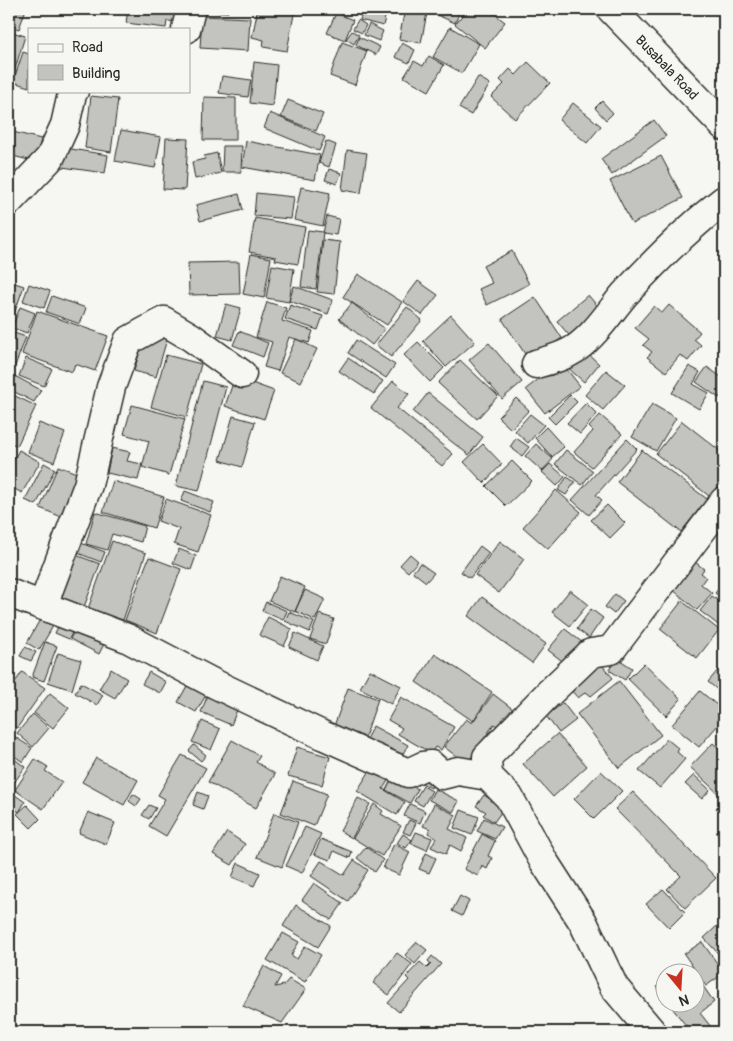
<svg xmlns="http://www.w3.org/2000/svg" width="733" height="1041" viewBox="0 0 733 1041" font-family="Pangolin,sans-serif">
<rect width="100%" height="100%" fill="#f6f6f2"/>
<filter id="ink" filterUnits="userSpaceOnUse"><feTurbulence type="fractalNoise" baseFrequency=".02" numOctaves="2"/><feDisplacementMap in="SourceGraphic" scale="10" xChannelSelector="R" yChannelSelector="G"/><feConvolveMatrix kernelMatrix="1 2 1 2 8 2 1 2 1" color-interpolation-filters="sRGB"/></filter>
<g filter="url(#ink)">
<path fill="#c3c3c0" stroke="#2b2b2b" d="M9,9h17l-7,20 -10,-3z
M58,9h23l-2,6z
M128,9h54l-2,13 -13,-1 -1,7 -40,-5z
M205,9h23v3l-23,-1z
M258,9h37l-8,42 -24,-4 1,-7 -12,-3z
M336,9h26l-1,6 -25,-3z
M363,9h24l-4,17 -23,-6z
M405,9l22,4 -6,30 -22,-4z
M424,9h37l-6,14z
M470,9h18l17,13 -20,26 -30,-24 11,-13 2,1z
M336,13l17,7 -8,20 -18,-7z
M202,16l48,2 -2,33 -48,-3z
M358,20l8,5 -4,8 -9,-4z
M369,24l14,7 -4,10 -15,-6z
M450,27l29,17 -17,29 -29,-16z
M9,31l16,5 -13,43 -3,-1z
M352,31l7,4 -5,9 -8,-5z
M359,37l21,10 -4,8 -20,-10z
M342,42l25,9 -12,34 -25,-9z
M402,43l13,7 -6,13 -14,-6z
M23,52l6,2v33l-16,-5z
M429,56l15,9 -15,26 -25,-14 10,-16 9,5z
M254,62l23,3 -4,41 -23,-3z
M528,62l22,21 -35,36 -24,-22 13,-13 -4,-4 10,-11 6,6z
M222,76l29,4 -3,17 -29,-4z
M478,77l12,7 -19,31 -12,-7z
M91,96l27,3 -7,53 -26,-4z
M204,97l32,1v42h-33z
M288,100l35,14 -7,17 -35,-14z
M602,101l11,12 -7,7 -11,-12z
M573,103l28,23 -14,17 -28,-23z
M270,113l55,24 -6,14 -55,-23z
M654,120l12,16 -54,39 -11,-16z
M121,130l40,7 -6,31 -40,-7z
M9,131l32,8 -5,23 -27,-7z
M166,138l22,1 -3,51 -22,-1z
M246,141l74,14 -5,25 -73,-13z
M326,141l10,4 -7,22 -10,-4z
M223,146h19l-1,26h-19z
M65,148l43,7 -3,18 -43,-6z
M347,150l20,3 -6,40 -19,-3z
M217,153l4,20 -26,6 -3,-17 13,-3 -1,-3z
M661,156l22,42 -51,26 -22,-43z
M329,169l12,4 -4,11 -12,-4z
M301,187l29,6 -7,33 -29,-6z
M256,193l38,4 -3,22 -37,-3z
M239,194l4,16 -43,11 -4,-16z
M327,216l12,3 -3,16 -13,-2z
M255,218l50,9 -7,37 -23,-4 1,-3 -27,-5z
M308,230l15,2 -7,57 -15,-2z
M323,240l17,2 -6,52 -17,-2z
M512,251l17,33 -42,21 -8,-16 13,-6 -9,-17z
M251,254l20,4 -7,40 -21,-4z
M239,262l1,32 -51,1 -1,-32z
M272,265l22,4 -5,33 -23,-4z
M358,274l44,28 -15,23 -44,-28z
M9,281l15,5 -11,31 -4,-2z
M418,281l20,14 -16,20 -19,-14z
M29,284l21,7 -6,17 -21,-7z
M294,286l39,14 -5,14 -39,-13z
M588,295l16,19 -31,26 -16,-19z
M52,296l34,12 -6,16 -34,-12z
M535,297l27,41 -27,18 -4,-6 -6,4 -23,-35z
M267,302l19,6 -4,13 31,10 -4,12 -20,-6 -11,34 -14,-4 8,-25 -16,-5z
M352,303l33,26 -13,16 -33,-26z
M226,304l15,4 -9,32 -15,-4z
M290,305l33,11 -5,14 -33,-11z
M669,305l31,27 -6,7 7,6 -13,16 -8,-6 -14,17 -19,-15 5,-5 -9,-7 6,-6 -14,-11 19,-22 8,7z
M20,307l15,6 -8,20 -15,-5z
M407,307l15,13 -31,37 -15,-12z
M37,311l71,25 -13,35 -20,-7 -3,8 -50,-18z
M451,315l24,27 -29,25 -23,-26z
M239,331l29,12 -5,14 -30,-12z
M11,332l15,5 -11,29 -6,-2v-25z
M151,335l16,4 -11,38 -22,-6 10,-34z
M296,339l21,10 -16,33 -21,-9z
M356,340l39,25 -9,13 -38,-25z
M418,342l26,26 -14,14 -26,-27z
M489,343l33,39 -20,17 -33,-39z
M584,350l15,14 -15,18 -16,-14z
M166,355l35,9 -14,53 -36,-10z
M26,358l26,11 -8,17 -25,-10z
M348,358l35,23 -9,13 -35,-23z
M460,360l38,36 -21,23 -39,-36z
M561,362l19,24 -35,27 -19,-24z
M689,366l11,6 -7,12 16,9 -10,16 -27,-16z
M707,367l17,12v12l-5,7 -23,-16z
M606,370l19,15 -22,25 -18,-15z
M9,373l32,17 -7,12 -25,-13z
M235,377l39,14 -10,28 -39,-13z
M203,381l23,6 -27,104 -23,-5z
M393,381l16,13 -12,14 56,46 -11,12 -71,-58z
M9,393l27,13 -19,40 -8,-4z
M428,393l55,44 -14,18 -56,-43z
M570,395l7,7 -22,22 -7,-7z
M516,398l13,12 -18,19 -13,-12z
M586,403l11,11 -17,20 -13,-11z
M652,404l24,14 -20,33 -24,-14z
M132,405l53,14 -16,56 -27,-8 7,-26 -25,-7z
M530,414l14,11 -16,18 -13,-12z
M600,415l22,19 -30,33 -18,-15 19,-21 -4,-4z
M233,416l22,6 -13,45 -22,-7z
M682,421l42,33v33l-10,13 -58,-46z
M39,423l26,10 -11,29 -26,-10z
M546,427l18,20 -12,10 -17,-19z
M516,438l13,9 -7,9 -12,-9z
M627,439l10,10 -41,46 6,5 -13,15 -17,-15z
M483,444l19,20 -18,19 -20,-21z
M536,444l17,15 -11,12 -17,-15z
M112,448l18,4 -3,9 15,3 -4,16 -31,-7z
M19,450l21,12 -18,31 -13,-7v-18z
M566,450l27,21 -11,14 -27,-21z
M642,450l65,49 -26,33 -64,-50z
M512,461l20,20 -26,25 -20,-20z
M44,463l11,6 -19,36 -11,-5z
M550,464l15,13 -8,9 -15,-14z
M58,466l24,9 -18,43 -24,-10z
M567,477l8,5 -9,13 -8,-5z
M113,481l51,16 -10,31 -51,-16z
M556,490l25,22 -33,37 -25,-22z
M185,491l29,11 -4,10 -29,-11z
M166,499l45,16 -13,37 -24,-8 5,-15 -21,-8z
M607,505l18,18 -15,15 -19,-18z
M95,512l50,14 -4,16 -29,-8 -5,16 -21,-6z
M112,541l34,12 -23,67 -35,-11z
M500,541l24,18 -25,34 -24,-18z
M78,542l27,10 -4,10 -26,-10z
M480,546l9,7 -19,25 -9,-6z
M179,549l17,7 -5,14 -18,-7z
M73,554l27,10 -16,43 -27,-11z
M410,554l8,7 -10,11 -8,-7z
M149,557l32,12 -24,64 -32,-13z
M695,562l9,7 -3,4 5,4 -5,7 11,9 -15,17 -25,-21z
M420,563l14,10 -8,9 -13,-10z
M280,576l25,11 -10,25 -26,-11z
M724,582v18l-9,-7z
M305,590l20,9 -10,21 -20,-9z
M570,590l18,14 -18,22 -18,-14z
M615,594l9,7 -10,13 -9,-7z
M712,596l12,9v18l-3,4 -21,-16z
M482,597l64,47 -14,19 -64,-47z
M682,601l37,29 -22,28 -37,-29z
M266,602l21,9 -4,9 -21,-9z
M591,609l12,9 -14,20 -12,-9z
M289,612l25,10 -4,10 -25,-11z
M43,614l13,7 -17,29 -12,-7z
M319,614l15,5 -8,25 -16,-5z
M268,617l24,12 -8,17 -25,-11z
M62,619l14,6 -7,14 -14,-6z
M78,623l29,15 -8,16 -29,-15z
M565,629l18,14 -17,21 -18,-14z
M295,633l28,13 -6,14 -28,-13z
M45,642l12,4 -13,35 -12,-4z
M25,647l11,5 -5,9 -11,-5z
M58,653l23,7 -9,30 -24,-8z
M435,654l57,38 -19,29 -57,-39z
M595,657l18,21 -22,18 -5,-4 -8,6 -11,-12z
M617,658l15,10 -7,12 -16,-10z
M644,663l37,36 -15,17 -38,-37z
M724,663v32l-16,-13z
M111,669l16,10 -12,19 -16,-9z
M370,670l31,16 -10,18 -31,-16z
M22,672l23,16 -28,40 -8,-6v-31z
M149,672l17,10 -6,11 -18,-9z
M619,681l42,54 -42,33 -42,-54z
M81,683l22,12 -6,10 -22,-12z
M188,684l18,11 -10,17 -18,-10z
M348,688l30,11 -13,38 -31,-11z
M700,691l24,20v7l-25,29 -27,-22z
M209,692l30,13 -8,20 -30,-13z
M50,693l19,15 -16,20 -19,-15z
M493,694l25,19 -14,18 -10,-7 -27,40 -23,-17 22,-28 6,4z
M401,697l53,30 -13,23 -6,-3 -4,6 -33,-19 4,-6 -14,-8z
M563,703l13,17 -17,13 -13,-17z
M33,714l16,14 -16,19 -16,-14z
M202,721l18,8 -9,21 -19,-8z
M373,726l35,19 -7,12 -35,-18z
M9,733l23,15 -9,14 -10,-7 -2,4 -2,-1z
M557,734l30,32 -34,31 -30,-33z
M667,739l12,10 -2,3 8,7 -25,29 -21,-17z
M232,740l28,16 -4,6 19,12 -19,34 -48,-26z
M713,743l11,10v42l-2,2 -32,-30z
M194,745l12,10 -5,6 -12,-10z
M297,747l33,10 -8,28 -34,-9z
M182,755l24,13 -40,68 -17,-10 16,-27 -7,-4z
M13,758l12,9 -16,23v-26z
M96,758l42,22 -14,25 -42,-23z
M35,759l13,8 -3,4 17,11 -19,27 -28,-19z
M373,766l17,11 -7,12 22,13 -8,13 -40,-24z
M601,771l21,20 -28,28 -20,-20z
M439,774l-8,14 -13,-7z
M694,775l16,15 -8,9 -17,-15z
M393,776l25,13 -8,14 -24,-13z
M293,781l34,13 -13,32 -33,-13z
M423,786l9,5 -9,15 -9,-5z
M435,789l24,12 -6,11 -24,-12z
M11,792l14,10 -6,10 -10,-7v-10z
M198,792l10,4 -5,13 -10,-4z
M633,792l83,86 -31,30 -18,-19 14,-13 -66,-67z
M133,794l8,5 -5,7 -7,-5z
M484,795l20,13 -10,14 -11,-7 3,-3 -10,-6z
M358,798l12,6 -18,34 -12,-7z
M724,801v16l-8,-9z
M374,804l9,7 -2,3 20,12 -19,30 -29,-18z
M410,804l15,7 -5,12 -16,-7z
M434,804l22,11 -7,14 18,9 -6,13 -11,-6 -4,9 -15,-7 5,-9 -8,-5 2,-4 -7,-3z
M27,805l13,14 -9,9 -14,-14z
M149,805l7,3 -7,11 -7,-4z
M461,810l18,7 -7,18 -18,-7z
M88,812l27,11 -9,21 -27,-11z
M274,813l24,9 -16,45 -25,-10z
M484,818l18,9 -7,12 -18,-8z
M409,820l7,3 -6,12 -7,-3z
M724,824v16l-8,-7z
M305,827l16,7 -19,39 -16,-7z
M227,832l18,12 -13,21 -19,-11z
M416,832l16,6 -5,12 -16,-7z
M403,834l9,6 -6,8 -9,-5z
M482,834l13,7 -7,15 4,2 -5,11 -5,-3 -4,10 -14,-7z
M321,839l31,13 -2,6 -16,-7 -4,9 -16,-6z
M394,844l16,8 -11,23 -16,-7z
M366,847l17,13 -8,12 -18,-14z
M426,853l10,5 -7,15 -10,-4z
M354,860l14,10 -20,31 -37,-25 10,-15 23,14z
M238,863l22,10 -6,13 -22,-9z
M314,883l29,20 -12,17 -29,-20z
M663,889l22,23 -16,16 -23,-24z
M460,896l9,5 -7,15 -10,-5z
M296,905l35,21 -13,21 -35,-21z
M717,926l7,7v27l-20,-22z
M283,933l16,9 -8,13 6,4 8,-13 16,9 -16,27 -38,-22z
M417,942l10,8 -12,14 -10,-9z
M702,942l22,31 -18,13 -22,-32z
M397,953l15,11 -23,31 -16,-12z
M432,956l9,8 -42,48 -11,-9 21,-23 -3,-3 14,-15 7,6 4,-4 -3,-3z
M687,965l6,9h-17z
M264,966l17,10 -6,11 9,-2 5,-6 17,10 -24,34 -39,-17z
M666,981v18l-9,-12z
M703,986l11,16 -14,11 15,19h-24l-18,-23 7,-5h16v-12z"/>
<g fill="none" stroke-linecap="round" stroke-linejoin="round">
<g stroke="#2b2b2b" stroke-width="31">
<g id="minor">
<path id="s1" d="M611,9l113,117"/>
<path d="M186,29l5,-20"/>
<path d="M9,201l41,-43 15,-33 7,-31 2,-3"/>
<path d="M536,364c14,-4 27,-7 39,-15 20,-14 34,-36 49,-54 31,-34 64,-67 100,-95"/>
<path d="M9,593l118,45 88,46 105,50 88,39 15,-7 8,-1 11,10 16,-4 30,5"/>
<path d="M43,605l45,-120 23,-98 17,-46 36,-20 27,16 51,37"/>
<path d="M652,1032l-38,-45 -31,-65 -40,-62 -34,-63 -21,-21 -1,-19 60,-62 44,-42 20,-3 113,-149"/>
</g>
</g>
<use href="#minor" stroke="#f6f6f2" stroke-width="28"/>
</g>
</g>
<g text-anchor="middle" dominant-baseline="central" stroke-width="4.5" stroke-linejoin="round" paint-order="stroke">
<g font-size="14" fill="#2b2b2b" stroke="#f6f6f2">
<text stroke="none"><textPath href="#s1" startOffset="81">Busabala Road</textPath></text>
</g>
</g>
<rect width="733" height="1041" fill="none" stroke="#f6f6f2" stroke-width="30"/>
<rect x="15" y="15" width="703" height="1011" fill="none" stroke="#2b2b2b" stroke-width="2" filter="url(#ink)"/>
<rect x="28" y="28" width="162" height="65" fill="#f6f6f2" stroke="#a5a5a2"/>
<rect x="38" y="44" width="25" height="8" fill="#f6f6f2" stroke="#a5a5a2"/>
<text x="72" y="52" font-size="15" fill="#2b2b2b">Road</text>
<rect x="38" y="65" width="25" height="15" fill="#c3c3c0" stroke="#a5a5a2"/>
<text x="72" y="78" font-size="15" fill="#2b2b2b">Building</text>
<g transform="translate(680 988) rotate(162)"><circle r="24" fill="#f6f6f2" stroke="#a5a5a2"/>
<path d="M0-4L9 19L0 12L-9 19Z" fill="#c8321e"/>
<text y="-8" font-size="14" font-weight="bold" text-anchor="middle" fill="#2b2b2b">N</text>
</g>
</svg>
